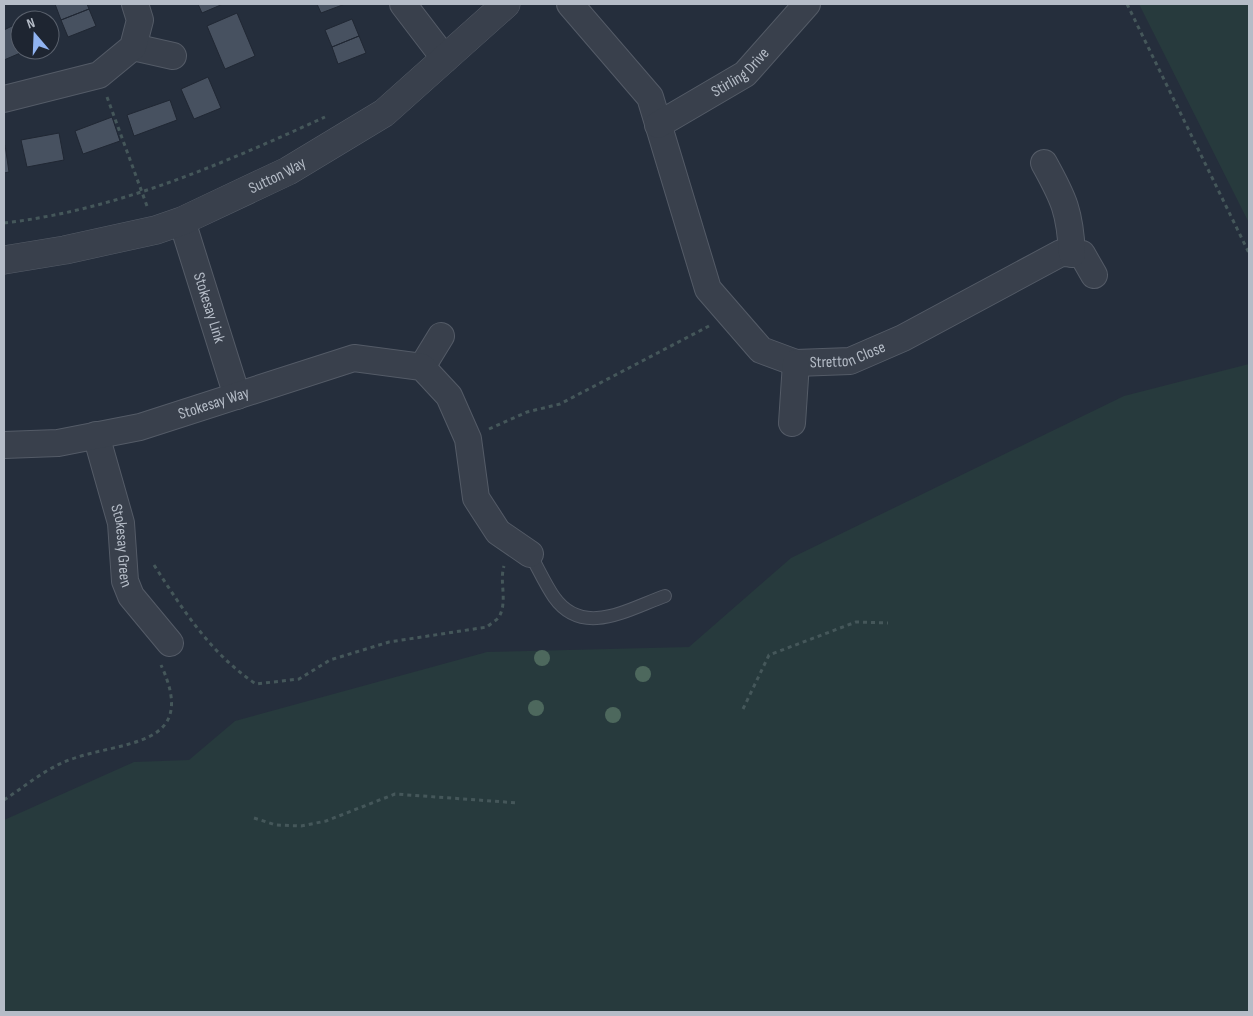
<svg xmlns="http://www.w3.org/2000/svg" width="1253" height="1016" viewBox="0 0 1253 1016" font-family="'Sofia Sans Condensed',sans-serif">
<rect width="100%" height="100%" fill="#252e3c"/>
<path fill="#273a3d" d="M1139,4h110v219z
M1249,364v648h-1245v-192l130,-58 55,-2 46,-39 252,-69 202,-5 102,-89 333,-162z"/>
<path fill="#475160" stroke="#202733" d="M55,4h32l2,5 -28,11z
M198,4h25l-21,9z
M317,4h28l-24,9z
M89,9l7,17 -28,11 -7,-17z
M237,13l18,43 -30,13 -18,-43z
M352,19l7,17 -27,11 -7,-17z
M14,25l6,14v11l5,1 -21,9v-30z
M359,36l7,17 -28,11 -6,-17z
M208,77l13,31 -27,11 -13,-30z
M170,100l7,20 -43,16 -7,-21z
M112,117l8,24 -37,13 -8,-23z
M59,133l5,27 -37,7 -6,-27z
M5,145l4,27 -5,1v-27z"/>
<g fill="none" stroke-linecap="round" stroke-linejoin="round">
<g stroke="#545b67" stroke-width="14">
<path id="service" d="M530,554c8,14 15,30 24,43 29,41 74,12 111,-1"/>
</g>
<g stroke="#545b67" stroke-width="28">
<g id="minor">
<path d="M403,4l42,55"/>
<path id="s1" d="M570,4l80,93 58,192 53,61 35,13 54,-2 53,-23 158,-85 21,1 12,21"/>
<path d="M133,47l40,9"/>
<path d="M4,99l95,-24 34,-28 7,-27 -5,-16"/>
<path id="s2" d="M658,125l87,-51 62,-70"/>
<path d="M1044,163c20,36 26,49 28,91"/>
<path id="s3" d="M182,221l55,175"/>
<path d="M422,367l19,-31"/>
<path d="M792,423l4,-60"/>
<path id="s4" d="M96,435l25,88 4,58 6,15 39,47"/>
<path id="s5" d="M4,445l54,-2 82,-16 214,-69 68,9 27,29 19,43 8,59 22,34 32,22"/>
</g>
</g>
<g stroke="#545b67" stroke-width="29">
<g id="tertiary">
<path id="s6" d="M4,260l61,-10 91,-20 26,-9 106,-50 96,-58 122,-109"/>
</g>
</g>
<path stroke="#45575a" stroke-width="3" stroke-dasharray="4 4" stroke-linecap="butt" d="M1127,4l122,249
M107,97l40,109
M4,223c113,-13 218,-59 321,-106
M489,429l38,-17 33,-8 149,-78
M154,565c29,45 57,89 102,119l43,-5 31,-19 59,-18 98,-15c3,-3 10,-7 12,-10 9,-16 0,-35 5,-51
M743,709l26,-54 87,-33 32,1
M4,800c20,-13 41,-31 65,-40 53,-20 131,-11 92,-95
M254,818l22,7 25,1 25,-5 69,-27 124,9"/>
<use href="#service" stroke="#39404c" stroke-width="12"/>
<use href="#minor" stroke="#39404c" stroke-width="26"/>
<use href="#tertiary" stroke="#39404c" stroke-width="28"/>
</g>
<g fill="#4d685d">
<circle cx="542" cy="658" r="8"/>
<circle cx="643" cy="674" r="8"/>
<circle cx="536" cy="708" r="8"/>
<circle cx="613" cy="715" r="8"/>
</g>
<g text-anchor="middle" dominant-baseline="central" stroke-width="4.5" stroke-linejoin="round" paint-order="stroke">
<g font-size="16" fill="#b5bcc7" stroke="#1e2531">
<text stroke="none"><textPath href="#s2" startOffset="98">Stirling Drive</textPath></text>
<text stroke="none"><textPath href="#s6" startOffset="288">Sutton Way</textPath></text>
<text stroke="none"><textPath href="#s3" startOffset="91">Stokesay Link</textPath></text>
<text stroke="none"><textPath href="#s1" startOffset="494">Stretton Close</textPath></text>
<text stroke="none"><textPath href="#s5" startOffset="215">Stokesay Way</textPath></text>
<text stroke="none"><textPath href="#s4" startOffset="114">Stokesay Green</textPath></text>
</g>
</g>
<rect width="1253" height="1016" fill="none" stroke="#b5bcc7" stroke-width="10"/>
<g transform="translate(35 35) rotate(341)"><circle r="24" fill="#1e2531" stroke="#5a616d"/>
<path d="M0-4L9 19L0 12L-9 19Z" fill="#90b3f1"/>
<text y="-8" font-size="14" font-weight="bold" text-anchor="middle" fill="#b5bcc7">N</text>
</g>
</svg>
